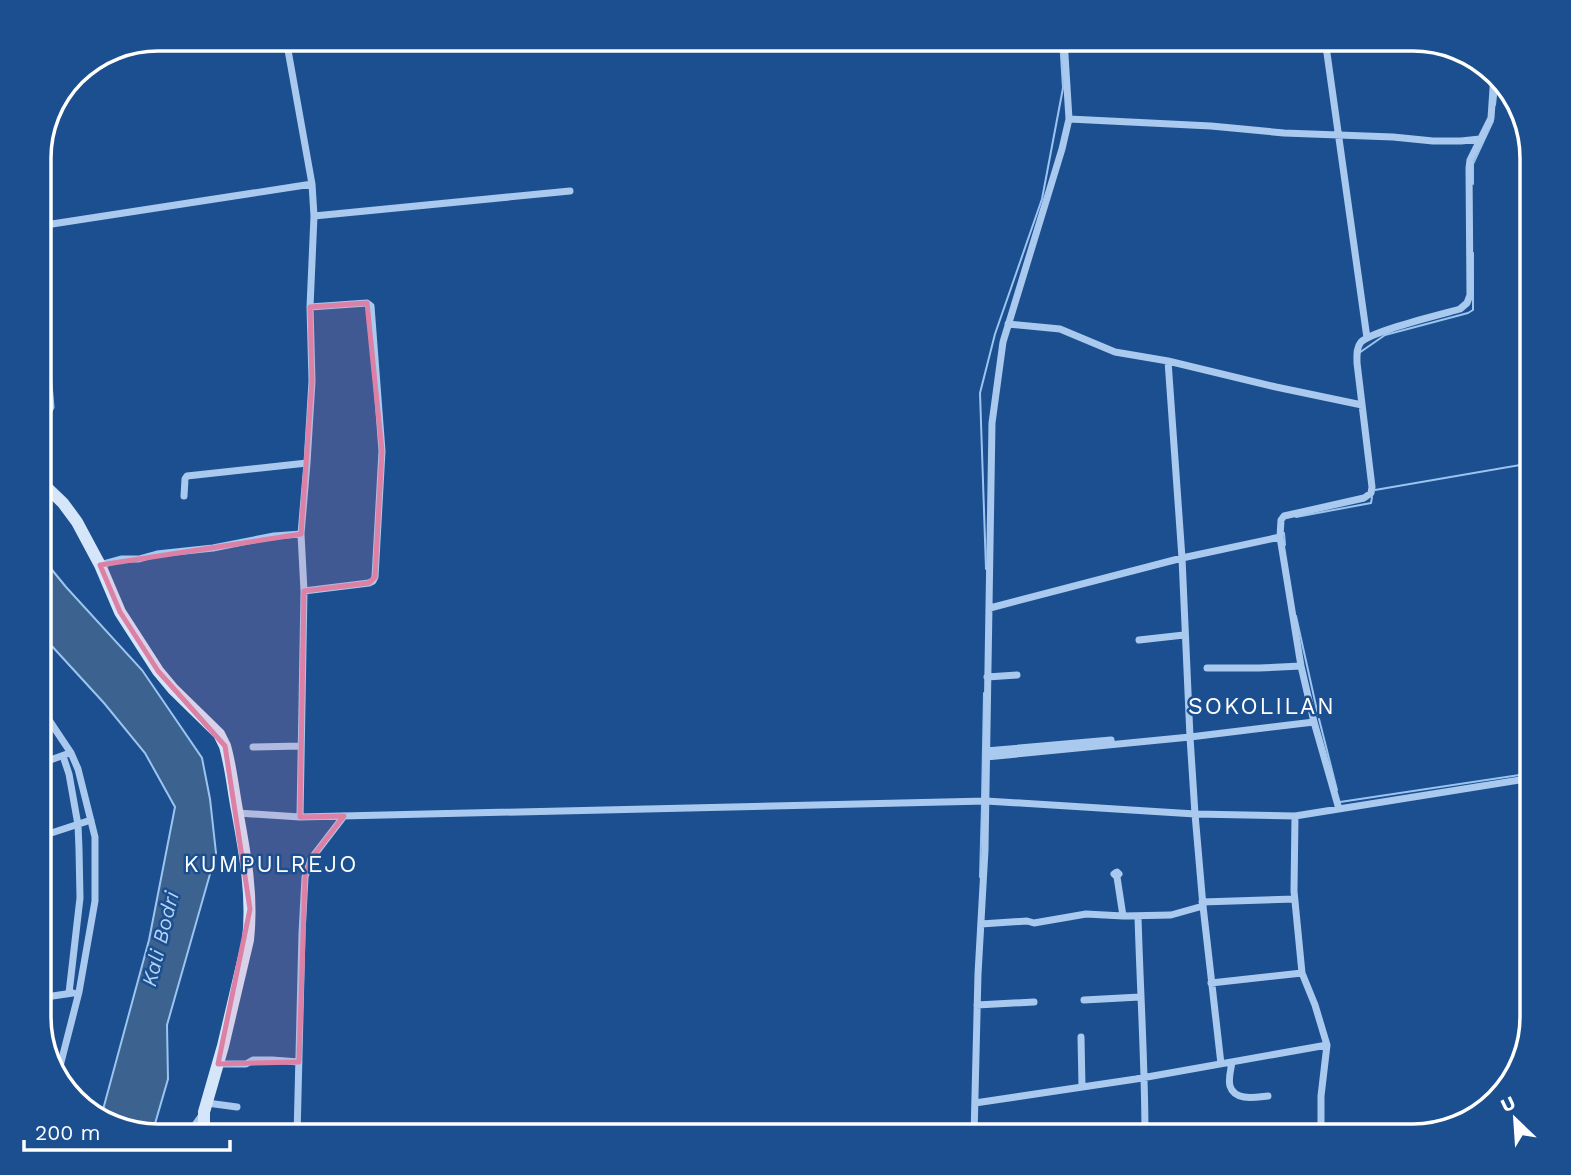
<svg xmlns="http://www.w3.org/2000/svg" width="1571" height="1175" viewBox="0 0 1571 1175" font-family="'Work Sans',sans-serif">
<rect width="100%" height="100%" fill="#1b4f8f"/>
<path fill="#3c6290" stroke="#9cc4f0" stroke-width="2" d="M39,554l27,33 76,83 60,88 8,41 6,54 -49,172 1,54 -16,55 -51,-17 48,-177 26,-133 -30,-54 -41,-50 -65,-71z"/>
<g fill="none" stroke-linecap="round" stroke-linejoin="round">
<path stroke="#9cc4f0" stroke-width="2" d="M1495,105l3,-27
M1473,184v-20l20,-43
M1359,353l26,-18 83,-22 5,-3v-57
M1375,490l157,-27
M1296,517l75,-14 1,-6
M1284,533l1,12
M986,569l-6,-176 15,-59 47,-135 21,-111 -3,-49
M1296,616l22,99
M1319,719l18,71
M982,800l2,-107
M1340,802l192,-29
M980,877l2,-72"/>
<path stroke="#a9c9ee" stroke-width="7" d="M286,39l26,145 2,32 -4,91 2,74 -5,82 -6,71 3,57 -4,226
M1325,39l42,299
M1069,119l142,7 73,7 109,4 40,4h28l19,-2
M314,216l256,-25
M39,226l273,-42
M1008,324l52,5 55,23 53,9 108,26 86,18
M1168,361l14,197 8,179 5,77 8,92 18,158
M39,415l10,-4 2,-4 -12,-137
M184,496l1,-17 2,-3 120,-13
M100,565l22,-6h17l18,-5 56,-6 61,-12 27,-2
M304,591l65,-8 4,-2 2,-4 7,-126 -11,-145 -4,-3 -57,4
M990,608l192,-50 98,-21
M1139,640l45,-5
M1207,668h52l42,-2
M987,677l30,-2
M39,705l32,48 7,16 17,68v64l-16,91 -22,86
M253,747l48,-1
M986,751l125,-11
M63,756l6,18 9,51 1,24 1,49 -11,95
M986,757l204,-20 124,-15
M39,764l28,-10
M1339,809l-25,-87 -13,-56 -21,-129 1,-17 3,-4 80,-18 7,-5 1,-6 -15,-124c0,-7 -1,-15 4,-21 11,-11 81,-28 99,-33l7,-6 3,-8 -1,-127 1,-8 21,-42 3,-44
M238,813l62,4 686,-16 209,13 100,2 237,-38
M1295,816l-1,75 8,82 13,32 12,40 -6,51v40
M39,837l52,-17
M1119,874l-2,-2 -3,2 3,3 6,39
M1202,902l92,-3
M1138,916c2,73 7,147 7,220
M981,924l46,-3 7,2 52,-9 37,2 48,-1 32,-9
M1211,983l91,-10
M39,998l34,-5
M1084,1000l56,-3
M977,1005l57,-3
M1081,1037l1,50
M1232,1062c-1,7 -4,17 -2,24 5,16 27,11 38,10
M218,1064h28l7,-4h19l27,2
M207,1103l30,4
M975,1103l161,-24 191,-34
M204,1134h28c14,6 16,-2 28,-5 11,-3 25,-1 37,-2
M187,1136l15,-21
M297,1136l5,-203 3,-56 6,-18 33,-43
M974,1136l4,-162 7,-124 7,-427 11,-81 59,-193 7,-30 -5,-80"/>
<path stroke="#d6e6fa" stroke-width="12" d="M39,480l24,23 14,19 23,43 20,47 38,59 15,18 46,45 6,12c6,21 8,43 12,64 8,43 16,86 11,130l-25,106 -19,66v24"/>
</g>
<path fill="#dd80a5" fill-opacity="0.2" stroke="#dd80a5" stroke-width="5" stroke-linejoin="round" d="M367,303l15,148 -7,126 -6,6 -65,8 -4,226 44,-1 -33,43 -6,18 -6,185 -81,2 32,-155 -25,-163 -67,-75 -38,-59 -20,-47 201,-31 11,-153 -2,-74z"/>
<g text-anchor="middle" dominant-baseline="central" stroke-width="5" stroke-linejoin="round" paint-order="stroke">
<g font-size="21" font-style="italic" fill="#b5d3f5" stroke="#1b4f8f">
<text transform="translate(160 939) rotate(-76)">Kali Bodri</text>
</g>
<g font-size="23" letter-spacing="2" fill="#fff" stroke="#1b4f8f">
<text x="1262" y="706">SOKOLILAN</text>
<text x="271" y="864">KUMPULREJO</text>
</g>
</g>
<path d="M0 0H1571V1175H0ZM158 51H1413A107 107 0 0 1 1520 158V1017A107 107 0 0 1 1413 1124H158A107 107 0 0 1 51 1017V158A107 107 0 0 1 158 51Z" fill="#1b4f8f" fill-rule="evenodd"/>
<path fill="none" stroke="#fff" stroke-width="3.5" d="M158 51H1413A107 107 0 0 1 1520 158V1017A107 107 0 0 1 1413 1124H158A107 107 0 0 1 51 1017V158A107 107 0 0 1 158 51Z"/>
<g transform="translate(1515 1119) rotate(335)" stroke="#1b4f8f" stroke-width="5" paint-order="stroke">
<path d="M0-5L12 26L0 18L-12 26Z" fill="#ffffff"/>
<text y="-10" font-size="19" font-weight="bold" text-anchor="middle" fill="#ffffff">U</text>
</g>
<path d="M24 1140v10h206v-10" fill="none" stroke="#ffffff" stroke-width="3.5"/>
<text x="35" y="1140" font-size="21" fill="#ffffff" stroke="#1b4f8f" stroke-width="5" paint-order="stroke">200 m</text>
</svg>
